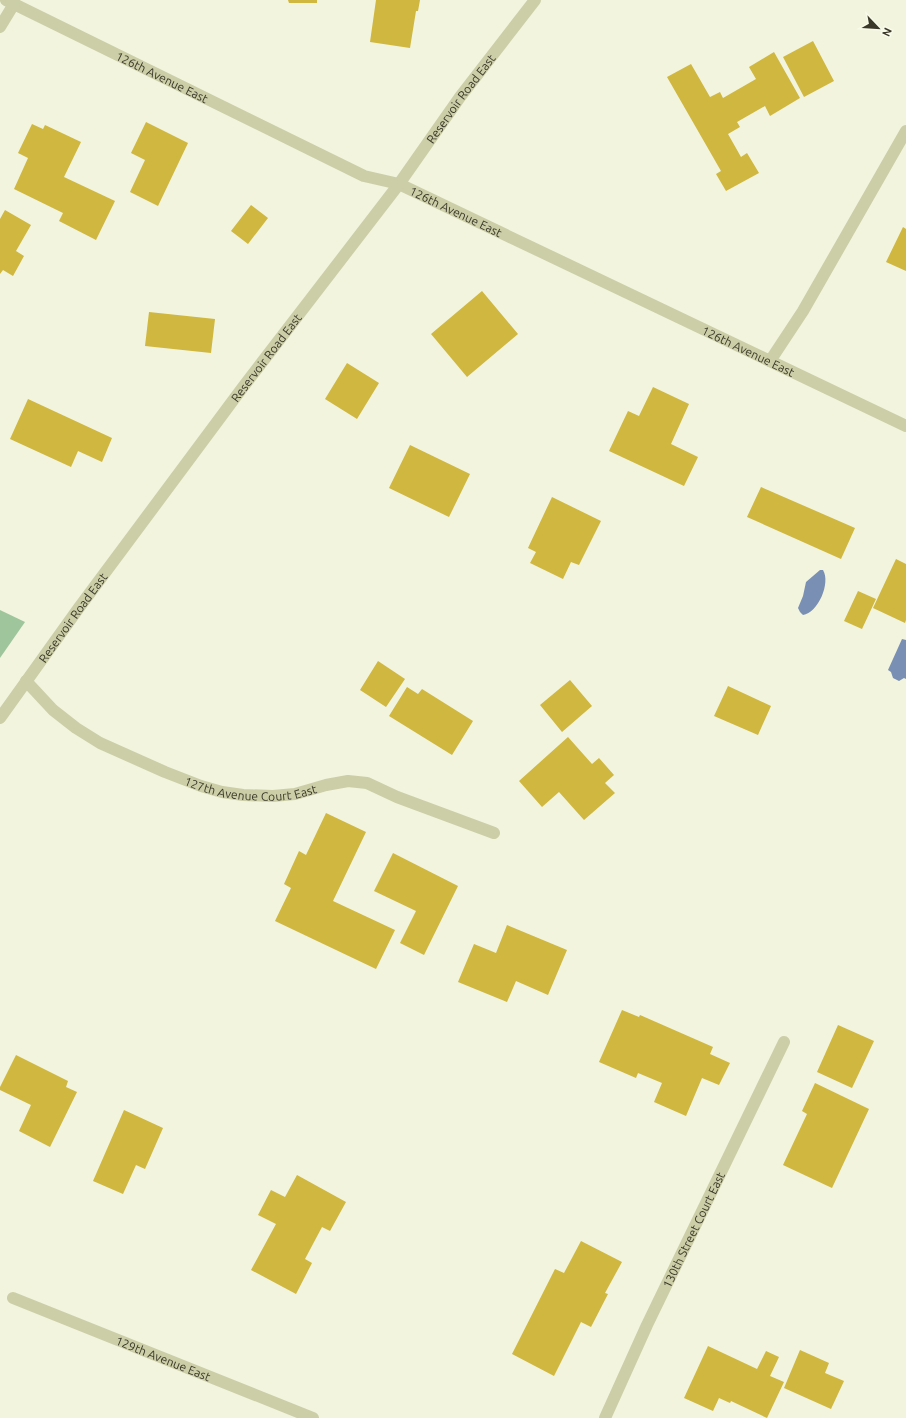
<svg xmlns="http://www.w3.org/2000/svg" width="906" height="1418" viewBox="0 0 906 1418" font-family="Ubuntu,sans-serif">
<rect width="100%" height="100%" fill="#f2f4dd"/>
<path fill="#9fc59c" d="M0,610l25,12 -25,36z"/>
<path fill="#7a8fb4" d="M820,570h3c8,13 -5,43 -20,45l-3,-3 -2,-4 5,-12 3,-14z
M902,639l4,1v39l-2,-1 -5,3 -6,-3 -2,-6 -3,-2z"/>
<path fill="#cfb740" d="M288,0h29v3h-28z
M376,0h44l-2,11h-2l-6,37 -40,-6z
M813,41l21,40 -30,16 -21,-40z
M774,52l26,46 -30,18 -5,-10 -28,16 3,5 -12,7 13,23 6,-4 12,20 -33,18 -10,-17 5,-3 -54,-94 24,-13 19,33 10,-5 3,6 33,-19 -7,-12z
M146,122l42,21 -30,63 -28,-14 15,-32 -14,-7z
M32,124l11,5 2,-4 36,17 -17,35 51,24 -19,39 -37,-19 4,-8 -49,-24 14,-31 -10,-5z
M251,205l17,13 -20,26 -17,-13z
M5,210l26,15 -15,26 8,5 -11,20 -10,-6 -3,4v-55z
M903,227l3,2v42l-20,-9z
M482,291l36,43 -51,43 -36,-43z
M149,312l66,7 -4,34 -66,-7z
M347,363l32,20 -22,36 -32,-20z
M653,387l36,17 -18,40 27,13 -14,29 -75,-35 19,-40 11,5z
M28,399l84,39 -10,24 -24,-11 -7,16 -61,-28z
M410,445l60,29 -21,43 -60,-29z
M761,487l94,41 -14,31 -94,-42z
M552,497l49,24 -22,44 -8,-3 -8,17 -33,-16 6,-11 -8,-4z
M896,559l10,5v56l-1,3 -32,-15z
M858,591l18,8 -14,30 -18,-8z
M378,661l27,18 -19,28 -26,-17z
M570,680l22,26 -30,26 -22,-27z
M728,686l43,20 -13,29 -44,-19z
M407,687l11,7 4,-5 51,32 -21,34 -63,-39z
M568,737l24,27 7,-6 15,17 -9,8 10,10 -31,27 -25,-28 -17,15 -23,-26z
M326,813l40,19 -33,69 62,29 -19,39 -101,-48 16,-33 -7,-4 15,-33 7,4z
M393,853l65,33 -34,69 -24,-12 16,-32 -42,-20z
M507,925l60,25 -19,45 -32,-14 -9,21 -49,-20 16,-38 22,9z
M622,1010l17,7 1,-2 73,32 -3,7 20,9 -11,22 -17,-7 -16,38 -32,-14 8,-19 -24,-10 -2,5 -37,-16z
M838,1025l36,16 -22,47 -35,-16z
M16,1055l52,26 -2,6 11,5 -27,55 -31,-16 12,-26 -31,-15v-3z
M815,1083l54,26 -37,79 -49,-23 24,-51 -5,-3z
M124,1110l39,18 -18,41 -9,-4 -13,29 -30,-13z
M297,1175l49,27 -16,29 -8,-4 -17,32 7,4 -16,31 -45,-24 25,-46 -18,-9 13,-25 14,7z
M581,1241l41,21 -17,31 3,1 -17,33 -10,-5 -27,54 -42,-22 43,-85 9,4z
M708,1346l49,23 9,-18 13,6 -9,19 14,6 -17,36 -36,-17 -1,2 -11,-5 -6,13 -29,-13z
M800,1350l29,13 -4,10 19,8 -13,28 -47,-21z"/>
<g fill="none" stroke-linecap="round" stroke-linejoin="round">
<g stroke="#cccea8" stroke-width="12">
<path id="s1" d="M6,0l358,176 35,8 507,242"/>
<path d="M0,27l14,-23"/>
<path d="M770,361l33,-50 103,-180"/>
<path id="s2" d="M26,681l27,29 23,18 24,15 65,29 36,14 21,6 21,3 30,1 22,-2 31,-9 22,-4 19,2 30,14 97,36"/>
<path id="s3" d="M0,718l78,-109 165,-222 156,-203 61,-87 75,-97"/>
<path id="s4" d="M13,1298l300,120"/>
<path id="s5" d="M605,1418l42,-93 137,-283"/>
</g>
</g>
<g text-anchor="middle" dominant-baseline="central" stroke-width="3" stroke-linejoin="round" paint-order="stroke">
<g font-size="12" fill="#3a3829" stroke="#f9fbea">
<text stroke="none"><textPath href="#s1" startOffset="174">126th Avenue East</textPath></text>
<text stroke="none"><textPath href="#s3" startOffset="772">Reservoir Road East</textPath></text>
<text stroke="none"><textPath href="#s1" startOffset="498">126th Avenue East</textPath></text>
<text stroke="none"><textPath href="#s1" startOffset="822">126th Avenue East</textPath></text>
<text stroke="none"><textPath href="#s3" startOffset="448">Reservoir Road East</textPath></text>
<text stroke="none"><textPath href="#s3" startOffset="124">Reservoir Road East</textPath></text>
<text stroke="none"><textPath href="#s2" startOffset="257">127th Avenue Court East</textPath></text>
<text stroke="none"><textPath href="#s5" startOffset="208">130th Street Court East</textPath></text>
<text stroke="none"><textPath href="#s4" startOffset="162">129th Avenue East</textPath></text>
</g>
</g>
<g transform="translate(878 28) rotate(115)" stroke="#f9fbea" stroke-width="3" paint-order="stroke">
<path d="M0-3L7 15L0 10L-7 15Z" fill="#3a3829"/>
<text y="-6" font-size="11" font-weight="bold" text-anchor="middle" fill="#3a3829">N</text>
</g>
</svg>
